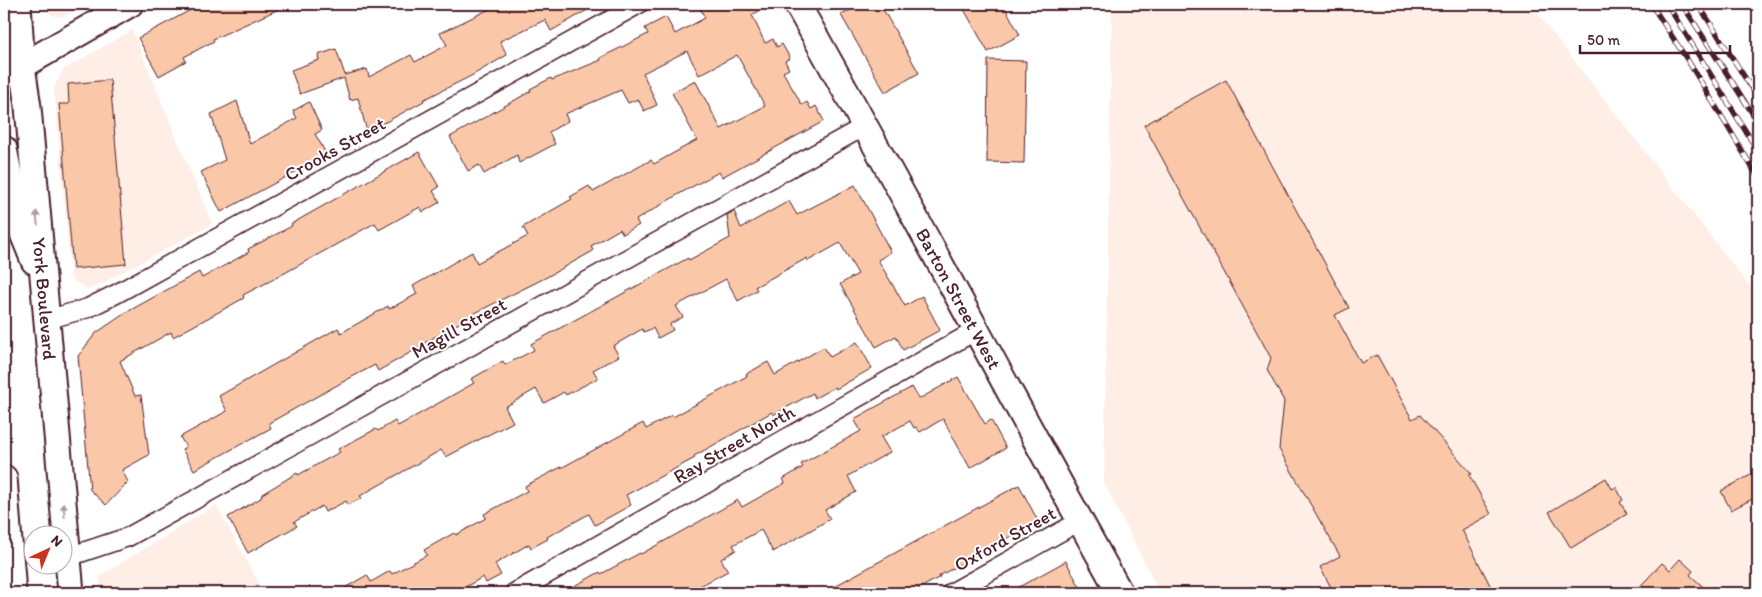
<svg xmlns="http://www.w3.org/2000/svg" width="1762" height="597" viewBox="0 0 1762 597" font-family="Itim,sans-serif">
<rect width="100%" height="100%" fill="#fff"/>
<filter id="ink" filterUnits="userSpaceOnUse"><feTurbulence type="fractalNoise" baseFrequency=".02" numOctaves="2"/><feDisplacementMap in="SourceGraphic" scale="10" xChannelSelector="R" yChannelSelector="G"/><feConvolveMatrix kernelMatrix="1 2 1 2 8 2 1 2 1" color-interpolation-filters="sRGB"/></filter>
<g filter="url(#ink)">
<path fill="#feeee5" d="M46,4h39l-23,13 -10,-2 -5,-6z
M1112,4h418l228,293v296h-178l-13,-6 -10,6h-397l-56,-110z
M132,30l80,194 -123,66 -18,-11 -17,-191 9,-18z
M216,505l48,88h-163l-1,-17z"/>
<path fill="#fac8a9" stroke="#4a1f2b" d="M202,4h88l-77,35 1,2 -30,16 2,4 -27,15 -21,-38z
M500,4h98l-47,27 -6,-11 -45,21 7,14 -36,21 -48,24 1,1 -38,21 -20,6 -8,-30 -8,2 -6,-22 -44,16 -9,-24 28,-10 -1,-5 18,-6 9,26 22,-6 2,8 42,-22 4,7 32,-17 -7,-12z
M698,4h74l-20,11 13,28 8,-4 4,8 5,-3 8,14 -5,3 4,8 -6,3 19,33 5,-3 4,7 5,-3 8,15 -102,56 -3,-5 -40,22 -43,26 3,5 -16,9 -3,-5 -29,17 2,5 -48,27 -80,40 1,1 -45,26 1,1 -44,25 -3,-6 -25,13 -81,45 2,5 -77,42 -12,-21 4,-2 -6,-10 47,-26 -8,-15 119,-68 3,5 47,-27 1,3 28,-15 -4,-8 59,-34 5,11 51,-27 -5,-9 49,-28 -2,-2 19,-11 4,6 58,-32 3,4 43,-24 -25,-47 23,-13 26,49 44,-23 -28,-51 -38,20 -12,-24 -44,22 14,32 -13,6 -6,-12 -10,4 -7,-13 -56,24 3,7 -19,11 6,12 -36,19 -2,-8 -33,19 -5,-9 -11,6 -18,-34 81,-46 -1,-2 21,-11 1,2 49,-20 -1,-2 48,-24 -3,-6 21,-11 9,17 30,-16z
M862,4h18l39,69 -34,19 -44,-77z
M961,4h42l17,31 -32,17z
M988,60l38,1 -2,102 -37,-1z
M110,80l16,184 -53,5 -14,-165h10l-1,-20z
M1226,80l123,228 -14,7 26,48 16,-8 35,64 8,-4 52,59 -3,1 22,39 -29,16 32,63h-160l-14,-26 20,-11 -61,-107 5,-48 -17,-31 4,-12 -127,-233z
M237,101l13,43 47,-26 -4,-7 16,-9 13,28 -7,4 12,21 -106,57 -20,-40 24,-12 -14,-46z
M419,152l20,35 -6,4 7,11 -17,10 -3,-5 -41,23 -4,-7 -103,57 -29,15 1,3 -38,21 -33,18 -2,-5 -51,29 15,35 6,-1 8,60 -27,15 6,12 -22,23 -16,-15 -12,-134 18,-23 31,-21 72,-40 3,6 47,-26 -1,-3 44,-23 -1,-2z
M855,185l36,67 -13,8 27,46 17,-10 18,34 -37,20 -7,-14 -20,11 -36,-63 18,-10 -18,-31 -32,18 -1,-3 -52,29 2,3 -19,11 -12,-22 -50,27 7,11 -13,7 3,6 -15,8 -5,-10 -9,4 -2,-3 -29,17 6,10 -26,14 5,8 -32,17 -2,-3 -20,11 -8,-14 -31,18 8,15 -67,35 -5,-7 -81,46 2,2 -14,7 -2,-4 -21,11 -3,-6 -28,16 3,4 -49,27 -20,-36 33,-19 1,-4 35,-21 1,2 42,-23 -2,-3 38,-20 2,2 17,-10 3,5 76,-43 -3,-4 32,-18 2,4 29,-15 -3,-6 157,-86 1,2 41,-22 -3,-23 7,-4 7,17 48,-27 8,14z
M857,342l15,26 -36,21 -1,-2 -20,11 -2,-5 -40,22 -1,-3 -51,29 -27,15 1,2 -69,37 5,10 -36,20 -6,-11 -42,23 1,2 -17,9 -2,-4 -34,20 6,11 -15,8 -3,-6 -28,16h-119l31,-18 4,7 19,-11 2,3 35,-19 -3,-5 30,-17 2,2 30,-17 -2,-4 43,-23 -2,-5 36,-19v1l82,-45 3,6 26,-14 1,2 74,-41 -1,-2 22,-12 7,13 49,-28 6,10z
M958,377l27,47 6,-4 15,28 -36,20 -27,-49 -23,13 -4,-5 -2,1 -4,-7 -29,16 9,15 -42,24 8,16 -31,18 5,9 -57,33 -12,-22 -28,15 3,5 -15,9 7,12 -41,22h-126l39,-21 1,2 39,-21 1,1 97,-54 4,7 43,-24 -2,-4 20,-12 -2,-3 60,-33 -7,-12 58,-32 7,12z
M1758,471v25l-27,14 -10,-19z
M1606,478l6,11 4,-2 7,13 -3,2 7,12 -56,34 -22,-36z
M1019,485l19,36 -99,55 1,1 -29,16h-89z
M1680,559l13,12 -3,4 20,18h-76l28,-30 8,7z
M1066,561l17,32h-75z"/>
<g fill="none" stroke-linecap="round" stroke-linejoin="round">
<g stroke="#4a1f2b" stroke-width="21">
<path id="street" d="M46,320l42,-12 28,-14 523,-290
M68,557l60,-20 737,-411
M514,593l461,-262
M951,593l129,-72"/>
</g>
<g stroke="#4a1f2b" stroke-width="29">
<g id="secondary">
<path id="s1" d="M18,4l4,62 6,41 43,486"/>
<path id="s2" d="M797,4c110,195 214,393 323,589"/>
<path d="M4,74l18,-8 108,-62"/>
<path d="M4,149l15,75 15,37"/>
<path d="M4,478l9,115"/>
</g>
</g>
<use href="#street" stroke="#fff" stroke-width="18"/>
<use href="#secondary" stroke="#fff" stroke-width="25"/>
<g stroke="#4a1f2b" stroke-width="5.5">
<path id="rail" d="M1651,4l39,60 68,113
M1667,4l91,147
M1682,4l76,118
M1698,4l60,94"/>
</g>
<use href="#rail" stroke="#fff" stroke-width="4" stroke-dasharray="11" stroke-linecap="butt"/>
</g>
<defs><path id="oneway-solid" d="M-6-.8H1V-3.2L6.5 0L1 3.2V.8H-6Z" transform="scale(1.25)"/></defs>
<g fill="#ae9aa0">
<use href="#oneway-solid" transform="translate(37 218) rotate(-95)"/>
<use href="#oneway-solid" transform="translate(64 510) rotate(-95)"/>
</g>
</g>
<g text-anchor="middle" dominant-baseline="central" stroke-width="4" stroke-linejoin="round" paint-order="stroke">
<g font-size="19" fill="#4a1f2b" stroke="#fff">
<text transform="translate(335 149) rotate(-29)">Crooks Street</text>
<text stroke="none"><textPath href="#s1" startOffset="296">York Boulevard</textPath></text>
<text stroke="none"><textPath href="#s2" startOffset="336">Barton Street West</textPath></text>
<text transform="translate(459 328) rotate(-29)">Magill Street</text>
<text transform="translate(734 444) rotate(-30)">Ray Street North</text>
<text transform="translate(1005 539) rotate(-29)">Oxford Street</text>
</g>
</g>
<rect width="1762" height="597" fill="none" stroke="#fff" stroke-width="20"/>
<rect x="10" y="10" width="1742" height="577" fill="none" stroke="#4a1f2b" stroke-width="2" filter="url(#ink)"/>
<g transform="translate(48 550) rotate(44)"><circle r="24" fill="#ffffff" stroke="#b7a5aa"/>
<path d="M0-4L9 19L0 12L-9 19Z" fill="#c8321e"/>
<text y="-8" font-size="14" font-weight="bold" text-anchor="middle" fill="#4a1f2b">N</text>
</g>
<path d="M1580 45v8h150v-8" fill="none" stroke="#4a1f2b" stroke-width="2.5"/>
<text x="1587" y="45" font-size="15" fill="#4a1f2b" stroke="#ffffff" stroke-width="4" paint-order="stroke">50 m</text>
</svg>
